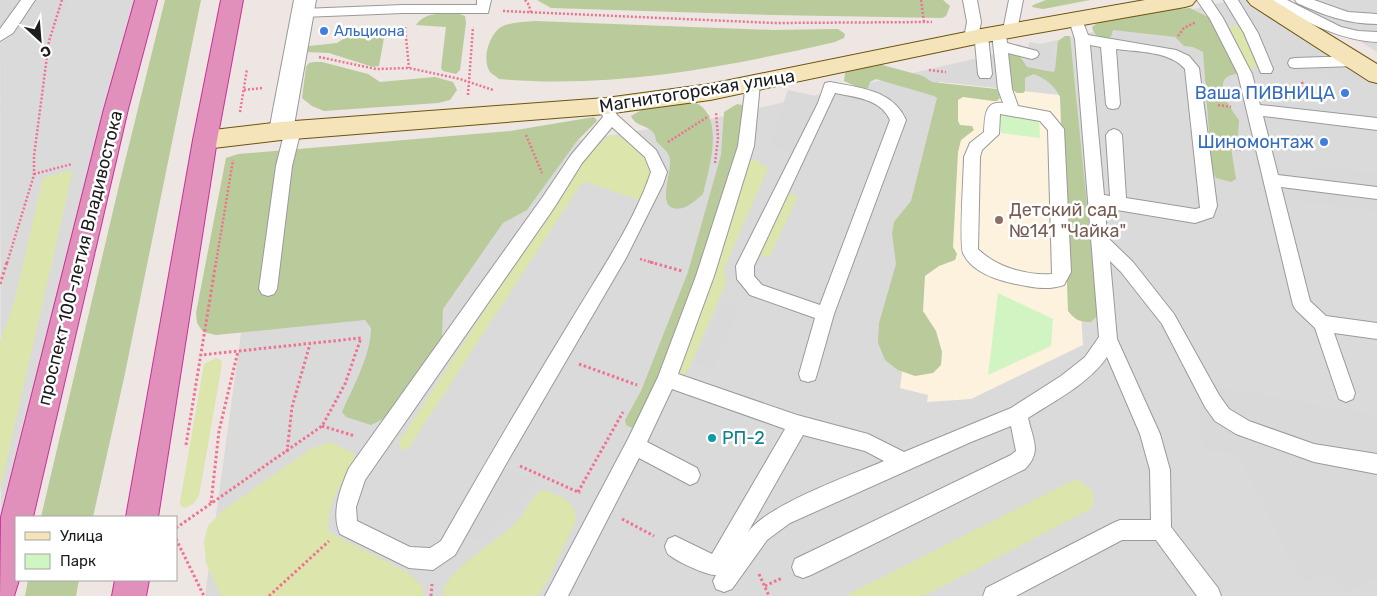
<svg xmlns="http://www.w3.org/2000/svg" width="1377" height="596" viewBox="0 0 1377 596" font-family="Rubik,sans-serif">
<rect width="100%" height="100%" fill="#ede6e3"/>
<path fill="#dbdada" d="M0,0h149l-128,517h-5v18l-15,61z
M1233,0h19l125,80v516h-1172l58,-424 325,-33 127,-21z
M1294,0h83v52z"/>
<path fill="#fdf2dd" d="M939,82l129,14 15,249 -112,54 -44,3 1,-7 -28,-7z"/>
<path fill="#dbe5ac" d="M1229,25l12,1 16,41 -9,3z
M610,135c15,0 44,24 42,41 -1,8 -9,17 -14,24l-51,-18 -6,2 -173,265 -4,1 -4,-2 -1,-6 174,-268 20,-25z
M748,160h7l13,8 -41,94 -3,8 2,13 -38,88 -4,3 -4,1 -2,-3z
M73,170l-73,320v-148l14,-40 29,-124z
M789,193l9,3 -29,62 -9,-3z
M216,358l5,2 1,4 -23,132 -6,8 -8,4 -4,-2 -1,-4 24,-138z
M330,442l24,11c4,14 -15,30 -19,43 -4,11 -8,24 -6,36l78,40 16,15 1,9h-203l-15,-33 -2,-22 4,-15 14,-15 90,-63z
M1075,479c14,7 24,13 16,30l-167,87h-79z
M545,490c18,8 30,9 31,31l-27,57 -11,18h-96c3,-28 60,-56 78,-78 8,-9 12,-26 25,-28z"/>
<path fill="#b9ca9b" d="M165,0h36l-77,378 -31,139h-52l80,-340z
M537,0h406l7,6 -4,10 -4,2 -169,-3 -222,-7z
M1046,0h44l-47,9 -11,-2 1,-2z
M1190,8l20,10 30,55c-5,1 -12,2 -15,6 -8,9 8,34 14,41l-1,14 -7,14 5,31 -5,3 -15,-4 -4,-7 -9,-119 -10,-5 -9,-1 -9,-9 -62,-7 -2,7c-9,4 -17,-1 -19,-10l7,-5 68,-12z
M457,13l8,3 1,7 -6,47 -4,4 -13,-3 -2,-3 5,-41 -30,-2c10,-14 26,-11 41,-12z
M535,21l237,9 66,-1 7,5 -1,4 -9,4c-109,25 -223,47 -336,37 -2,-2 -7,-5 -9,-7 -9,-13 0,-40 13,-46 9,-4 22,-4 32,-5z
M383,29l2,3 -6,34 -6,1 -44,-14 -23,-1 3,-6 28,-3 19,-12z
M1065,36h5l28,279 -7,7c-11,0 -16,-2 -23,-11l-8,-214c-5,-11 -14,-18 -26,-23l-9,4v13l-2,2h-6l-7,-5 -4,-37 13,4 8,12 26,5 2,-2 3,-29z
M314,62h8l46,12 12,8 55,-5 18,5 4,8 -7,10 -12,3 -114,8 -12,-5 -10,-8 4,-31 3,-4z
M875,63l48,13 9,6 65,7 3,9 -3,3h-4l-30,-4 -5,3v21l2,4 12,1 2,4 -13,10 -3,12 -5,95 4,7 -2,6 -16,6 -14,10 -2,35 13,20 6,21 -1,13 -8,8 -18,3 -17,-6 -13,-10 -7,-17 1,-20 17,-59 -4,-31 2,-11 17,-21 26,-103 -3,-2 -58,-17 -6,3 -2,6 -4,2 -20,-9 1,-8 5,-4z
M694,102c32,13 15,67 9,92 -7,6 -19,18 -30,14 -16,-5 1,-40 -4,-52 -2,-5 -9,-11 -13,-15 0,-17 -20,-12 -25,-25l14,-8z
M737,104l5,1 2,4 -6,38 -40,129 -38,102 -22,45 -6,5 -6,-3 -1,-5 16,-29 47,-119 33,-117 3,-43z
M594,117l3,3 -1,2 -19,19 -50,69 -24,13 -60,86 -1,28 -59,82 -12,6 -25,-8 -4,-5c11,-25 29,-57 29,-84l-6,-8 -149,15 -13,-3 -6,-9 -1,-10 30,-155 12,-4 272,-23z
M28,580h51l-3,16h-51z"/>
<path fill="#d0f5c2" d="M1000,114l39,5 1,19 -39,-5z
M998,293l55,26 -2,27 -63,29z"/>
<path fill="#d9d9d9" d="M0,0h68l-9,28 -32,5 -27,-8z
M1116,33l56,6 -7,9 -49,-7z
M1281,39l34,6 59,38 -48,-5 -2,-4 -37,-4 -6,-16h4z
M1029,42l23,4v23l-24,-5z
M972,59l21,3 1,24 -62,-6z
M788,90l32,7 -26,56 -25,-8z
M1312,166l65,8v37l-87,-11 -8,-27 33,4z
M508,225l24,9 -58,87 -25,-9z
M724,301l16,6 -28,63 -17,-7z
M1195,383l182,32v162l-34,15 -14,-19 -28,10 -63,-130 -33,-1z
M506,468l29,14 -21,32 -7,-2 -30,29 -11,-6z"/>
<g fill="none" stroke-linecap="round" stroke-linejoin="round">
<g stroke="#9a9a9a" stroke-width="2">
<path id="lane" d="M21,0h14l-22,33 -13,8v-12z
M477,0h14l-3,13h-85l-101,4 -5,-1 -2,-3 2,-3 5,-1 101,-4h74z
M963,0h14l4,22 -2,10 7,1 2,3 4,38 -2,4h-10l-2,-4 -3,-32 -9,-1 -2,-3 3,-16z
M1009,0h14l-6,31 -2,3 -9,1 1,8 30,8 2,3 -2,3 -5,2 -24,-6 4,36 6,17 32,6 14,17 7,143 -7,13c-17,6 -35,2 -53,-2 -17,-4 -40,-12 -48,-30 -4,-9 1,-81 1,-96l6,-14 14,-11c1,-14 0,-32 19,-29l-5,-14 -6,-56 2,-3h9zM1000,114l40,7 8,9 4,144c-25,2 -56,-7 -74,-25l2,-92 2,-7 17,-16z
M1197,0h14l12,18 29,56 8,31 117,13v12l-114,-14 15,59 99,12v12l-96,-12 29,114 16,15 51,7v16l-43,-6 21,60 -2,6 -7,3 -7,-3 -2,-6 -22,-65 -19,-18 -3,-5 -55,-231 -28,-55z
M1224,0h14l20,33 15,36 -2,4h-10l-17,-40z
M1269,0h18l54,27 17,4 19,1v10c-40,-2 -71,-21 -106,-39z
M1295,0h19l34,12 29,2v10c-29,0 -54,-9 -80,-21z
M1076,15l5,2 7,18 88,15 13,6 10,12 18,138 -4,11 -18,6 -90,-15 2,29 26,25 41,52 45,81 10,14 20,12 65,23 63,10v20l-63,-12 -78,-28 -21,-13 -10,-14 -43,-83 -41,-52 -11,-11 7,78 43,95 10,36 1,57 47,61 3,8h-24l-41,-56h-34l-106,56h-33l3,-8 127,-65 7,-3h31l-1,-50 -10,-36 -33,-77c-19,27 -51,43 -79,61 5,22 14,34 -3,51l-214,106 -8,3 -8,-3 -3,-8 3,-8 216,-104 5,-4 -5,-25 -40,16 -181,81 -23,17 -35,49 -8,3 -8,-3 -3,-8 3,-6c-9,1 -42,-15 -48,-21 -1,-1 -3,-7 -3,-8l3,-7 7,-3 37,18 73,-125 -113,-40 -25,53 50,26 3,7 -3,7 -7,3 -51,-27 -71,138h-23l83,-157 30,-62 38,-101 42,-130 8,-62 2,-4 5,-1 5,1 2,4 -6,62 -40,130 -36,98 119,41 71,19 36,18 107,-44 50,-32 24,-19 14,-20 -24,-298 -6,-19 2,-3zM1090,45l11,2 5,57 2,4 5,1 5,-1 2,-4 -4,-55c22,3 54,2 69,20l15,139 -5,1 -69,-11 -4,-63 -3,-4 -5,-2 -5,2 -3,4 4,61 -6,-1zM803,435l62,16 19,10c-35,15 -115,43 -136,71z
M1355,56l5,1 2,4 -2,4 -5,1 -60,2 -5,-1 -2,-4 2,-4 5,-1z
M830,82c29,6 62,7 76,38l-72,194 -17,60 -2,6 -7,2 -7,-2 -2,-6 16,-56 -65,-23 -13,-16 -1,-13 82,-163 7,-20zM835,93c20,4 46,6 55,27l-70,185 -58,-20 -8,-9v-10z
M606,101l5,1 6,13 39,35 11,22 -4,12 -37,74 -120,206 -51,91 -22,15 -24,-2 -69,-34c-9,-21 0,-45 9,-66l193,-270 29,-43 32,-38 -4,-11 2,-4zM612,127l33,30 6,15c-17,51 -53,103 -81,150 -44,72 -87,145 -129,219l-11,7 -20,-1 -53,-26 -1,-14 9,-27 189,-272 28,-45z
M293,124l5,2 3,4 -9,36 -15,123 -3,5 -6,2 -6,-2 -3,-5 17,-123 9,-36 3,-4z"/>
</g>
<g stroke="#9a9a9a" stroke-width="2">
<path id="street" d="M294,0h22l-23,131 -4,6 -8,3 -8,-3 -4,-6z"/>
</g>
<g stroke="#6c550c" stroke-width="2">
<path id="secondary" d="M1145,0h51l-4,5 -7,2 -204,36 -271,57 -104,14 -325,26 -76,9 -9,-3 -3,-6 3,-6 9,-3 76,-9 325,-24 104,-14 271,-55z
M1247,0h26l104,64v19l-8,-2 -118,-76z"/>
</g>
<g stroke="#cc309b" stroke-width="2">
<path id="highway" d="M135,0h22l-29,109 -95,408h-17v63h3l-5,16h-14l1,-79 103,-408z
M221,0h22l-26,140 -59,377h-32l67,-377z
M115,580h34l-3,16h-34z"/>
</g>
<path stroke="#f07290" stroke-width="2.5" stroke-dasharray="2 2" stroke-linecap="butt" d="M525,0l4,5 2,8
M921,0l3,22
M503,11l271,12 158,-1
M405,27l4,41
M1178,36l6,-8 12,-6
M319,57l57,12 33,-1 51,11 33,11
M929,70l17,2
M1302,82l5,15
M244,90l18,-2
M468,95l5,-68
M1218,105l13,2
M240,112l7,-43
M526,135l16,38
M668,142l41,-26
M1223,148l19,2
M715,163l3,-25 -2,-26
M34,174l38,-10
M640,259l14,4
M7,263l27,-88v-19l15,-115 13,-41
M216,263l17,-103"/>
<path stroke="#f07290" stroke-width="3" stroke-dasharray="2.5 2.5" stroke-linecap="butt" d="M650,262l32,9
M0,284l7,-22
M579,364l58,21
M322,426l33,10
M186,445l30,-183
M287,452l5,-45 18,-63
M520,466l60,27
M578,492l45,-80
M211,503l8,-72 19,-80
M622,519l32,17
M176,528l146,-102 23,-42 16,-46 -160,17
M176,539l28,57
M759,574l10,22
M765,586l17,-8
M269,596l60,-55
M431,596l1,-12"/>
<use href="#lane" fill="#fff" fill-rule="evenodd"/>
<use href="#street" fill="#fff" fill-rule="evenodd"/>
<use href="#secondary" fill="#f5e4ba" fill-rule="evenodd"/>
<use href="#highway" fill="#e090ba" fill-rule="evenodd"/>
</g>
<g fill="#3f7fe0" stroke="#fff" stroke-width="2">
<circle cx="324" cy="31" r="5"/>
<circle cx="1345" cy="93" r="5"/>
<circle cx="1324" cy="142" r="5"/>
</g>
<circle fill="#8d6e63" stroke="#fff" stroke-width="2" cx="999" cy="220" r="5"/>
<circle fill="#0f9aa8" stroke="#fff" stroke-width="2" cx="712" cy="438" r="5"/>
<g text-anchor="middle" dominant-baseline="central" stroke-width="5" stroke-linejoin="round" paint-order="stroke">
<g font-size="15" fill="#366cbe" stroke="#fff" text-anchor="start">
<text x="334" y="31">Альциона</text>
</g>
<g font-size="18" fill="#1d1d1d" stroke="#fff">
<text transform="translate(697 91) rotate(-9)">Магнитогорская улица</text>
<text transform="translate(80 258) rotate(-76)">проспект 100-летия Владивостока</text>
</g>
<g font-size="18" fill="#366cbe" stroke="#fff" text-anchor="end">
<text x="1335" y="93">Ваша ПИВНИЦА</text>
<text x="1314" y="142">Шиномонтаж</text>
</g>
<g font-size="18" fill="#785e54" stroke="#fff" text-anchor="start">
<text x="1009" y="210">Детский сад<tspan x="1009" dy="21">№141 "Чайка"</tspan></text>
</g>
<g font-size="18" fill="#0d838f" stroke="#fff" text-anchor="start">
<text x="722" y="438">РП-2</text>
</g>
</g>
<rect x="15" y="516" width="162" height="65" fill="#ffffff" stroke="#a5a5a5"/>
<rect x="25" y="532" width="25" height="8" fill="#f5e4ba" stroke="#a5a5a5"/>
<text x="60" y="541" font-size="15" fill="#1d1d1d">Улица</text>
<rect x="25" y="554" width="25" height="15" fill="#d0f5c2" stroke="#a5a5a5"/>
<text x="60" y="566" font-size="15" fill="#1d1d1d">Парк</text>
<g transform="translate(40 40) rotate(154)" stroke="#ffffff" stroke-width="4" paint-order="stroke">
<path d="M0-4L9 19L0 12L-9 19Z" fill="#1d1d1d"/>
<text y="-8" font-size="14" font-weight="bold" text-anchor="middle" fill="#1d1d1d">С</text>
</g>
</svg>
